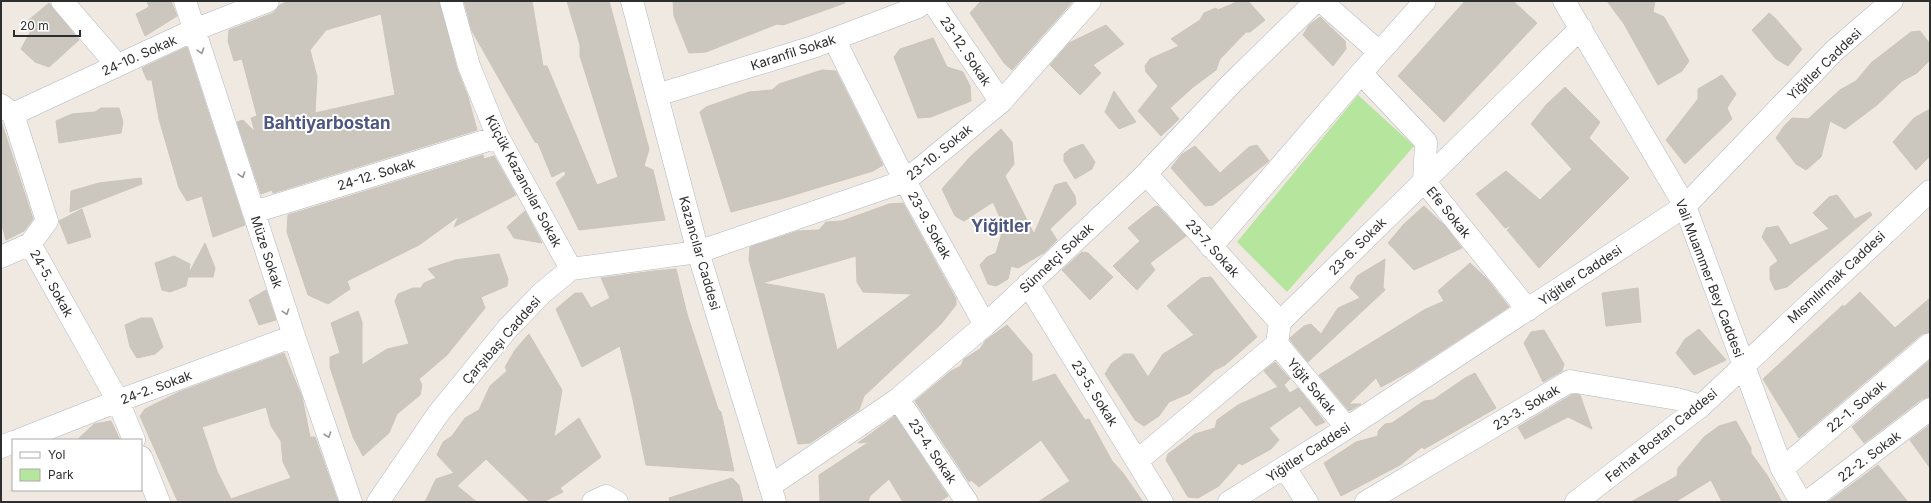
<svg xmlns="http://www.w3.org/2000/svg" width="1931" height="503" viewBox="0 0 1931 503" font-family="Inter,sans-serif">
<rect width="100%" height="100%" fill="#efe9e1"/>
<path fill="#b6e59e" d="M1358,95l56,51 -127,146 -50,-50z"/>
<path fill="#cbc7bf" stroke="#cbc5ba" fill-rule="evenodd" d="M147,1h24l6,15 -32,20 -9,-22 13,-7z
M288,1h151l18,68 11,28 9,33 -204,63 -1,-3 -11,4 -24,-72 6,-2 12,12 -4,-14 6,-2 -15,-57 -8,2 -6,-20 1,-11 44,-17 7,-8zM381,14l14,81 -80,18 2,-36 -7,-27 16,-20z
M464,1h68l11,65h4l50,119 21,-8 -38,-121v-11l-13,-44h42l40,148 -5,17 9,4 12,50 -86,10 -23,-47 10,-9 -2,-3 -12,6 -14,-34 -3,-1 -63,-111z
M673,1h171l1,2 -62,22 -6,-1 -71,28 -17,1 -15,-37z
M981,1h92l-61,69 -8,-7 -34,-50z
M1239,1h9l17,19 -15,12h-4l-26,27 -4,11 -24,18 -22,20 9,11 -18,17 -23,-25 20,-25 -12,-14 -1,-6 5,-7 29,-13 -8,-7 29,-19 4,-7 12,-5 2,2z
M1465,1h48l24,22 -93,99 -46,-46z
M1607,1h48l-2,11 11,5 25,44 -7,10 -24,14 -34,-61z
M49,3l30,37 -30,27 -14,-5 -14,-13 11,-20 -8,-5z
M1769,13l6,5 27,31 -14,17 -12,-7 -24,-29z
M1320,17l25,24 1,8 -13,17 -30,-31 6,-10z
M1106,25l18,19 -31,21 8,8 -21,22 -30,-30 19,-22z
M1920,31l10,13v16l-13,13 -15,8 -25,24 -32,24 -15,-8 -9,36 -15,13 -10,-6 -20,-26 8,-12 8,-8 16,1 32,-29 16,-9 15,-18 40,-31z
M933,38l14,29 16,5 7,14 1,15 -40,16 -13,1 -24,-61 6,-8z
M187,47l58,178 -32,12 -11,-41 -15,5 -8,-13 -20,-69 -7,-39h-5l-5,-12z
M822,70l14,1 47,94 -10,6 -89,27 -53,14 -31,-100 6,-5 43,-15 23,-2 7,-6z
M1722,75l14,19 -9,14 5,11 -47,45 -19,-24 32,-41v-10z
M1565,87l35,35 -11,16 40,40 -90,90 -32,-38 5,-5 -7,3 -29,-34 30,-23 34,29 32,-31 -41,-45 15,-19z
M1114,91l22,31 -17,7 -14,-17z
M101,108h18l4,14 -2,11 -62,10 -3,-22 16,-7 23,-2z
M1930,109v47l-14,14 -23,-28 21,-24z
M1,121l32,98 -9,12 -18,9 -5,-19z
M1001,129l11,13 2,22 -9,12 29,58 21,-49 11,-3 9,14 1,8 -26,25 7,11 -12,12 -27,16 -7,-2 -3,13 -12,7 -8,-2 -8,-19 7,-8 9,-4 8,-27 -11,-24 -29,19 -9,-5 -13,-27 28,-32z
M1083,144l12,18 -3,7 -17,10 -11,-18v-7l6,-5z
M1257,145l12,16 -56,44 -8,1 -34,-38 10,-13 14,-9 25,27 29,-26z
M483,155l1,4 10,-3 22,39 -62,32 5,-11 -40,29 -72,36 3,8 -22,15 -20,-9 -21,-63 1,-17z
M141,178l1,6 -72,28 1,-21 28,-8z
M1837,195l18,24 15,-7 2,3 -85,72 -12,3 -5,-11v-12l8,-6 -16,-24 4,-9 12,-2 12,19 39,-16 -16,-16 16,-16z
M903,203l53,96v6l-15,19 -77,72 -5,14 -49,33 -12,1 -49,-184 1,-13 48,-16 21,-1 7,-8 16,-1 47,-17zM856,256l1,26 6,10 49,2 -75,56 -13,-56 -62,-11z
M1158,206l28,30 -36,27 5,7 -18,20 -24,-24 27,-25 -12,-13 26,-21z
M1424,206l21,20 17,22 -48,22 -26,-27 16,-19z
M82,209l9,28 -23,7 -9,-23z
M525,211l17,32 -28,-5 -7,-11z
M205,243l10,25 -2,9h-25l-2,9 -16,6 -8,-2 -7,-27 19,-7 16,8 -1,9z
M1082,252l6,1 25,24 -23,23 -28,-30z
M499,254l9,25 -1,7 -26,11 4,11 -38,47 -28,24 3,6 -2,10 -23,19 -8,19 -26,23 -10,-19 -23,-70v-10l10,-4 -9,-30 27,-12 4,11v43l25,-16 22,-5 -14,-43 3,-7 15,-6h8l3,-5 12,-5 -8,-9 27,-9z
M1385,259l-2,28 2,3 -77,72 -18,-22v-2l14,-12 7,-2 10,10 17,-26 22,-10 -10,-10 7,-12z
M1470,263l18,17 21,27 -95,62 -33,18 -5,-9 -27,26h12l-12,7 -30,-36 105,-65 20,-9 -6,-10z
M676,269l11,45 31,95 3,3 13,59 -88,-6 -13,-65 -13,-54 -38,21 -26,-58 19,-16h7l9,15 19,-10 -9,-20 53,-7z
M1211,277l46,60 -32,28 -10,5 -25,23 -21,9 -10,14 -15,10 -9,-6 -30,-46 6,-10 13,-10h9l15,23 15,-23 31,-19 -27,-29 34,-28z
M1638,288l3,34 -35,4 -4,-33z
M266,290l10,30 -17,5 -10,-25z
M1860,292l35,36 35,-30v34l-8,2 -123,104 -36,-59 80,-74 1,2z
M141,318h11l11,29 -8,7 -18,4 -7,-11 -5,-22z
M1007,325l25,29v28l23,-8 30,46 4,-1 23,42 11,12 20,29h-105l32,-21 -29,-41 -62,47 -8,-7 -2,2 -54,-81 36,-30 10,-5 3,-7 16,-10 6,-9z
M1699,329l27,31 -32,15 -18,-22 9,-14z
M1544,330l20,34 -2,7 -19,11 -19,-39 7,-11z
M529,334l33,56 -8,47 25,-19 22,39 -41,31 3,4 -20,10h-13l-44,-43 -29,27 20,16h-52l11,-23 18,-6 -17,-18 6,-13 9,-6 13,-18 14,-8 11,-24 17,-15 -2,-4 10,-17z
M284,353l18,44 8,40h5l23,65h-160l-38,-86 5,-7 34,-17zM266,407l5,19 10,15 2,21 8,16 -60,21 -14,-28 -15,-44z
M1930,360v37l-8,2 -58,44 -12,-16z
M1275,362l15,17 -6,6 6,8 8,-5 27,34 -9,4 -16,-20 -31,22 10,12 -8,9 -29,16 -3,-2 -20,23 -21,12 -10,-1 -22,-37 2,-6 27,-20 20,-6 2,-8 21,-15 40,-18 -14,-16z
M1475,373l21,35 -72,41 -2,-2 -22,18 -59,31 -17,-33 32,-21 22,-6v-5l7,-7 7,-1 32,-22 9,-1 32,-22z
M1573,394l7,1 12,34 -24,-12 -43,22 -7,-12z
M895,416l53,80 -9,6h-36l-14,-23 -19,17 -2,6h-48l-1,-27 50,-33 -11,1z
M111,421l9,19h-43l17,-16z
M1736,421l15,27v5l16,22 15,27h-60l-11,-22 -36,22h-44l46,-26 1,-8 26,-31 15,-11z
M1930,425v43l-20,-28z
M1878,465l30,37h-80z
M732,478l7,7 4,17h-73l-1,-4z"/>
<g fill="none" stroke-linecap="round" stroke-linejoin="round">
<g stroke="#b4b7c1" stroke-width="23">
<path id="minor" d="M62,1l55,64
M185,1l109,335 57,166
M451,1l18,65 29,71 73,132
M932,1l69,101
M1321,1l58,51
M1564,1l121,205 97,263 19,33
M834,39l71,142 80,144
M1361,73l65,69 -2,39 104,129
M657,95l156,-48 105,-40 8,-6
M1,105l12,9 34,107 -17,23 88,157 16,39
M13,114l181,-84 74,-29
M1146,174l134,148
M254,212l244,-75
M1211,247l150,-174 64,-72
M1,257l29,-13
M1028,284l134,218
M1277,344l70,84
M898,399l69,103
M19,440l99,-39 176,-65
M1,447l12,-5
M141,457l18,45
M1137,461l140,-117 3,-22 301,-294
M1285,468l22,34
M1782,469l148,-125
M770,486l128,-87 87,-74 155,-145 91,-96 85,-83
M378,502l60,-88 70,-86 34,-35 29,-24 127,-17 207,-71 96,-79 89,-101
M593,502l13,-6 11,6
M1229,502l118,-74 338,-222 149,-155 58,-50
M1366,502l204,-121 107,18 24,7
M1576,502l125,-96 229,-215
M1807,502l123,-93"/>
</g>
<g stroke="#b4b7c1" stroke-width="23">
<path id="secondary" d="M632,1l66,251 77,250"/>
</g>
<use href="#minor" stroke="#fff" stroke-width="22"/>
<use href="#secondary" stroke="#fff" stroke-width="22"/>
</g>
<defs><path id="oneway-chevron" d="M-2-3.5L2.5 0L-2 3.5" fill="none" stroke-width="1.6" stroke-linecap="round" stroke-linejoin="round"/></defs>
<g stroke="#969696">
<use href="#oneway-chevron" transform="translate(201 51) rotate(72)"/>
<use href="#oneway-chevron" transform="translate(242 175) rotate(72)"/>
<use href="#oneway-chevron" transform="translate(286 312) rotate(72)"/>
<use href="#oneway-chevron" transform="translate(328 435) rotate(71)"/>
</g>
<g text-anchor="middle" dominant-baseline="central" stroke-width="4" stroke-linejoin="round" paint-order="stroke">
<g font-size="13" fill="#2e2e2e" stroke="#fff">
<text transform="translate(966 51) rotate(56)">23-12. Sokak</text>
<text transform="translate(793 52) rotate(-18)">Karanfil Sokak</text>
<text transform="translate(139 55) rotate(-24)">24-10. Sokak</text>
<text transform="translate(1824 64) rotate(-44)">Yiğitler Caddesi</text>
<text transform="translate(939 152) rotate(-39)">23-10. Sokak</text>
<text transform="translate(376 174) rotate(-17)">24-12. Sokak</text>
<text transform="translate(524 181) rotate(62)">Küçük Kazancılar Sokak</text>
<text transform="translate(1449 212) rotate(51)">Efe Sokak</text>
<text transform="translate(930 225) rotate(61)">23-9. Sokak</text>
<text transform="translate(1357 246) rotate(-45)">23-6. Sokak</text>
<text transform="translate(1213 248) rotate(48)">23-7. Sokak</text>
<text transform="translate(267 252) rotate(72)">Müze Sokak</text>
<text transform="translate(700 253) rotate(74)">Kazancılar Caddesi</text>
<text transform="translate(1056 258) rotate(-43)">Sünnetçi Sokak</text>
<text transform="translate(1580 275) rotate(-34)">Yiğitler Caddesi</text>
<text transform="translate(1836 277) rotate(-43)">Mısmılırmak Caddesi</text>
<text transform="translate(1710 278) rotate(69)">Vali Muammer Bey Caddesi</text>
<text transform="translate(52 283) rotate(61)">24-5. Sokak</text>
<text transform="translate(501 340) rotate(-49)">Çarşıbaşı Caddesi</text>
<text transform="translate(1312 386) rotate(50)">Yiğit Sokak</text>
<text transform="translate(156 387) rotate(-20)">24-2. Sokak</text>
<text transform="translate(1095 393) rotate(58)">23-5. Sokak</text>
<text transform="translate(1856 406) rotate(-40)">22-1. Sokak</text>
<text transform="translate(1526 407) rotate(-31)">23-3. Sokak</text>
<text transform="translate(1661 435) rotate(-39)">Ferhat Bostan Caddesi</text>
<text transform="translate(933 451) rotate(56)">23-4. Sokak</text>
<text transform="translate(1308 452) rotate(-33)">Yiğitler Caddesi</text>
<text transform="translate(1869 456) rotate(-37)">22-2. Sokak</text>
</g>
<g font-size="17" font-weight="bold" fill="#4d5680" stroke="#fff">
<text x="327" y="123">Bahtiyarbostan</text>
<text x="1001" y="226">Yiğitler</text>
</g>
</g>
<rect width="1931" height="503" fill="none" stroke="#2e2e2e" stroke-width="4"/>
<rect x="12" y="439" width="130" height="52" fill="#ffffff" stroke="#ababab"/>
<rect x="20" y="452" width="20" height="6" fill="#ffffff" stroke="#ababab"/>
<text x="48" y="459" font-size="12" fill="#2e2e2e">Yol</text>
<rect x="20" y="469" width="20" height="12" fill="#b6e59e" stroke="#ababab"/>
<text x="48" y="479" font-size="12" fill="#2e2e2e">Park</text>
<path d="M14 30v6h66v-6" fill="none" stroke="#2e2e2e" stroke-width="2"/>
<text x="20" y="30" font-size="12" fill="#2e2e2e" stroke="#ffffff" stroke-width="3" paint-order="stroke">20 m</text>
</svg>
